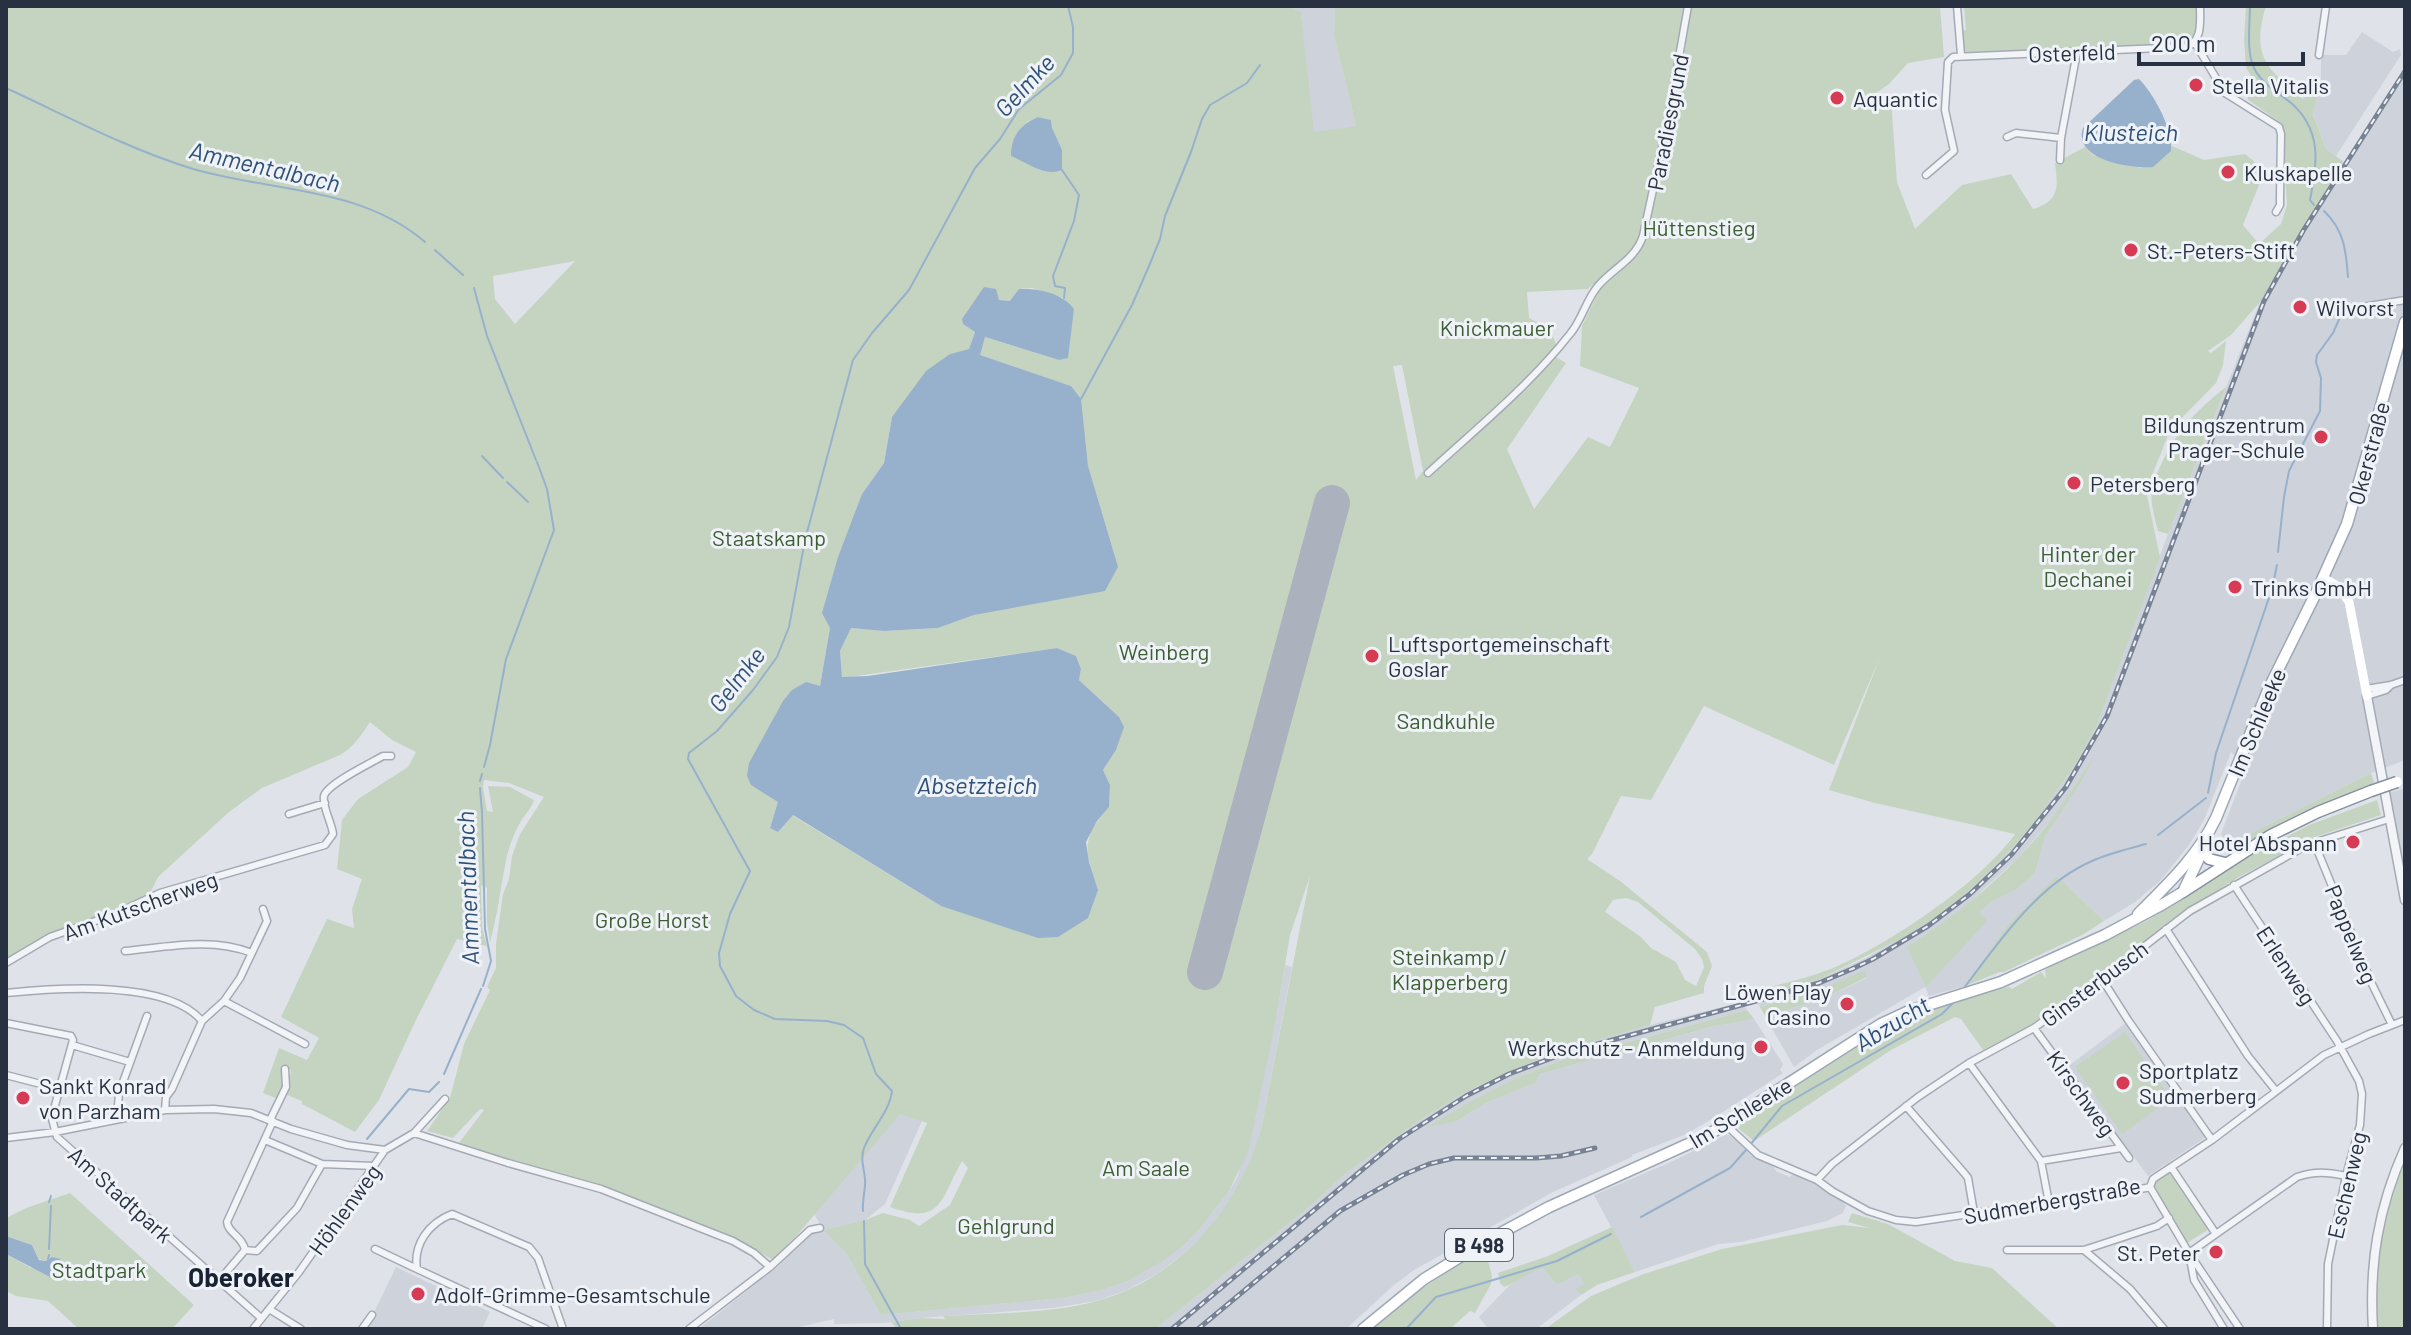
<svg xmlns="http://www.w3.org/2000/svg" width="2411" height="1335" viewBox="0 0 2411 1335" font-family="Barlow,sans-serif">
<rect width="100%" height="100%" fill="#dfe3e9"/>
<path fill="#cdd2db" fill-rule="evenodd" d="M1288,6h47l-1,29 22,91 -43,7 -12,-121z
M2362,32l31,20 7,-3 1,6 -65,101 -10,-7 -13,-36 8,-31v-27h25z
M2405,67v693l-34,13 -143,72 -7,-11 25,-66 -15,-16 -27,68 -15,25 -29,36 -25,21 -31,19 -46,-44 -51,49 -42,60 -36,10 -4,-9 -108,63 -23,17 -29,-51 56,-16 46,-22 -2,-7 -43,18 -62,18 -5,-8 67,-21 44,-20 70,-41 34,-27 41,-40 25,-30 41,-58 19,-35 72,-193 92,-232 84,-140zM2090,764l-8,17 -37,56 -10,36 -19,17 -25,12 -11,10 6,9 -60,65 -18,-39 53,-37 58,-53 36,-42z
M2405,788v88l-16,-83z
M1285,965l7,2 -31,163 -7,26 -19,38 -28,37 -25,24 -24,18 -31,17 -31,11 -43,7 -133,10 -36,5 -50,1v-5l-44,10h-91l78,-62 34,-34 13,-3 -10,-16 86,-101 22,8 -37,83 -20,16 -40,10 21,23 35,62 183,-17 38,-8 24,-8 29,-16 48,-41 26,-34 9,-15 37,-151z
M1742,1002l5,8 -188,51 -38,15 -93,50 29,-5 29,-18 49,-20 5,-9 171,-47 43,-8 29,45 -3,6 3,3 -71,46 -28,16 -52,20v2l-79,35 -139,78 -20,15 -48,44h-191l153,-121 38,-35 80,-57 44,-26 47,-22 50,-19 83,-24z
M2127,1022l79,115 -58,39 -81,-109z
M1727,1134l12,7 12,14 20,8 5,8 13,6 5,-3 25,10 23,17 4,5 -3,7 -16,8 -86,21 -23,2 -83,28 -41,-77 79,-34z
M396,1267l94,45 -8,17h-116z
M1543,1268l14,17 21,-11 6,10 -7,5 4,6 -45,34h-48l-9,-12 30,-31 22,-15z"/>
<path fill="#c5d4c0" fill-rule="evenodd" d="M6,6h1282l13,6 13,120 42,-6 -22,-91 1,-29h350l-38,216 36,-157 8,-59h249l4,51 -36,6 -20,22 -15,10 2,11 16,-7 6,83 18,47 47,-44 49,-11 22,35c27,-9 25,-21 22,-46l30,-16 8,8 48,13 30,-17 1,-5 32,14 41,-6 12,10 2,21 -16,40 16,19 22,-20 6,-19 -5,-81 -35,-25 9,-16 -10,-15 -2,-28 2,-34h20c-15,50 0,62 37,93l7,-20 11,3 -8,32 13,35 18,13 -84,140 -29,33 -23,16 3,2 15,-12 -3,24 -7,18 -46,47 -24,61 14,66 -64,170 -19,35 -41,58 -25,30 -41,40 -34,27 -30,19 -84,42 -67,21 -12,-15 13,7c25,-7 52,-13 77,-23 55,-23 147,-85 182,-134l-140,-31 -46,-13 51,-133 -46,108 -130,-59 -53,94 -30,-4 -29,58 -5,5 33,22 87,71 5,14 -8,20v7l-49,14 -5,18 -83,24 -50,19 -47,22 -44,26 -80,57 -38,35 -153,121h-258l-6,-7 29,-4 25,1 -2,-3c51,-3 105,-2 154,-15 81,-22 141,-92 164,-171l49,-254 -20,59 -15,90 -27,127 -19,39 -26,34 -23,23 -25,18 -29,16 -24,8 -38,8 -183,17 -35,-62 -22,-23 41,-10 18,-7 27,7 9,6 31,-21 18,-37 -6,-7c-22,38 -19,65 -72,46l37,-84 -27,-9 -101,119 -26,27 -45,-26 -3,4 -124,-49 -145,-42 28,-37 -4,-1 -27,29 -26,-7 23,-33 14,-54 26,-54 -3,-3 9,-19v-24l7,-50 6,-15 3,-23 8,-22 24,-37 -35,-14 -25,-3 -1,7 4,24 6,1 -5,-26 22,1 24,13c-3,9 -8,13 -13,21 -6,10 -11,23 -14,35 -6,28 -9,57 -17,86l-3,-20v-34l-6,-3 1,43 5,18 -30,-7 -42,83 -36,78 -24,32 -53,-28v-3l-15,-6 4,-25 -6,-4 -2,21 -5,12 -15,-6 16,-45 28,12 12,-22 -38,-21 46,-98 27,9 -2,-19 10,-30 -25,-10 5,-49 16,-21 50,-32 8,-15 -24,-12 -22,-18c-9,13 -15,24 -30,33l-78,33 -33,24 -71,65 -9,18 -100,41 -43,23zM1038,117l13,3 1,8 -32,31 -8,-3 15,-34zM1639,250l-15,18 -23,19 -19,39 -2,40 59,22 -29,59 -22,-10 -54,72 -27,-60 59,-86 -10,-6v-12l-5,-15 -22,-12 -2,-26 61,-3 42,-36zM575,261l-60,63 -20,-25 -2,-23zM1032,288l32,10 -5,62 -74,-23 -6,18 92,31 17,80 -114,149 -36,13 -54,3 -33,-3 -11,23 2,27 215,-30 19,8 5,13 -2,11 40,37 -3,33 -13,20 7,15 -1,22c-29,33 -24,43 -11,83l-157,16 -149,-91 -14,17 -8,-5 50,-141 10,-58 32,-134 22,-31 8,-46 58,-63 19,-5 6,-17 -12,-8 36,-24 12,1 8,-12zM1402,365l21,106 -7,9 -23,-114zM1626,898l12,4 57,47 7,10 2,8 -8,19 -11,-6 -9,-18 -25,-14 -10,-11 -36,-25 8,-12z
M1964,6h233c0,16 4,31 -15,38l-216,8 -3,-2 -1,-19 4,-1z
M2226,387l-58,147 -10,-3c-4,-15 -8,-29 -6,-44 1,-6 4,-12 7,-18 16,-36 36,-58 67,-82z
M2094,757l-12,24 -37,56 -10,36 -19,17 -25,12 -11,10 7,9 -61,66 -19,-40c56,-36 109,-79 148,-133 14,-19 26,-38 39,-57z
M2371,773l3,9 -3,3c-49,19 -95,40 -140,66l-4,-3 1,-3z
M2377,800l4,15 -69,23 -73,39 -51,32 -88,67 -69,49 -48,25 -22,-31 -6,-2 -64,33 -137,91 -15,-12v-8l133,-88c43,-22 90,-35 137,-46l3,2 29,-17 5,6 -1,-8 3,-4 97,-44 47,-28 52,-35 65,-34z
M2057,876l47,45 -22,14 -78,37h-4l-35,14 42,-60z
M1865,970l2,7 -46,23 -56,16 -5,-9 62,-18z
M1747,1010l7,9 -43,8 -171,47 -5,9 -49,20 -29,18 -32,7 50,-29 46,-23 38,-15z
M2125,1032l46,67 -49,35 -47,-67z
M2405,1162v167h-29c-3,-58 7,-113 29,-167z
M2173,1169l38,59 -24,15 -37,-59z
M70,1193l124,112 -22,24h-93l-31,-28 -32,-5 -10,-5v-37l25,14 15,-7 -7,-2 -7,-14 -26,-9v-18l20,-10z
M1852,1213l36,11 67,37 37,7 67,61h-514l46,-33 50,-21 81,-26 120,-24 28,3 -22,-6z
M1612,1227l23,45 -38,13 -16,10 -5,-6 8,-5 -6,-10 -21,11 -14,-17c-14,4 -25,14 -39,19l-4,-4 -2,-10 50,-17z
M1485,1250l7,26 -1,8 -16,29 -5,-2 -20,18h-80c36,-30 73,-57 115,-79z"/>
<path fill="#97b1cc" d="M2139,79c15,15 35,52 32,72l-18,16c-21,2 -81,-7 -70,-39l51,-48z
M1038,117l13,3 1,8 10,22v20c-18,7 -34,-7 -51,-14 0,-20 9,-31 27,-39z
M984,287l12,2 3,11 11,1 9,-12c19,-1 44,4 55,20l-6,49 -9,2 -74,-23 -5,18 91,31 10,13 7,67 30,101 -13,24 -131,24 -36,13 -54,3 -33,-3 -11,23 2,26 26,-1 189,-28 19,8 5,13 -2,11 40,37 5,10 -8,23 -13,20 7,15 -1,22 -12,14 -11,21 3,20 9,28 -10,28 -30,19 -20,1 -97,-32 -148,-91 -15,17 -8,-4 8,-26 -27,-17 -4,-9 2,-13 34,-62 9,-11 14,-8 14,4 10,-58 -8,-15 16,-56 24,-63 22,-31 8,-46 34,-46 24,-17 19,-5 6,-17 -12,-8 -1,-5z
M6,1236l26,9 7,15 7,1 6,-4 8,2 4,5 -12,14 -46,-24z"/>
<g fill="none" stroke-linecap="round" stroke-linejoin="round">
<path stroke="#97b1cc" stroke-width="2" d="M2250,6c0,18 -4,45 4,62 8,16 23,24 36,34 33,28 27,62 20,98l4,5
M6,88c61,28 120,60 184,80 78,24 169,17 235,74
M1062,170l17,25 -5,26 -21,55 2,10 10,2 -1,10
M2324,211c20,19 22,39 24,66
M435,250l28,25
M474,288l13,48 49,124
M1081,399l51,-94 17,-39 11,-27 5,-23 26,-64 11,-33 8,-14 37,-22 13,-18
M482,456l21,22
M507,482l21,20
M2278,552l6,-55 5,-26 31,-60 1,-33 -5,-16 1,-7 16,-22 8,-18
M484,767l6,-22 16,-86 48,-129 -7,-41 -10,-27
M480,781l2,-7
M480,788l2,25 3,116 6,32 -8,25
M2208,793l8,-40 56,-164 5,-24
M2158,835l48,-37
M1964,988c34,-45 74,-104 128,-127 17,-8 36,-12 54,-17
M444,1074l37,-85
M367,1139l42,-50 20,3 10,-10
M1750,1145l32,-39 160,-92 11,-11
M49,1202l2,-6
M863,1211c-1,-11 3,-23 2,-32 -1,-12 -5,-19 -1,-31 8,-20 26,-37 28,-57l-16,-17 -13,-36 -19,-13 -17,-4 -52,-2 -21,-9 -18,-14 -16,-30 -1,-13 11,-39 20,-43 -62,-112 1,-6 28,-22 36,-41 24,-33 12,-30 16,-87 48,-180 19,-27 37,-43 66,-122 25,-29 19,-30 42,-34 12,-22v-26l-5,-21
M1641,1217l89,-49 16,-18
M864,1221l1,43 36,65
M49,1249l2,-43
M48,1259l1,-4
M1406,1329l30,-32 121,-36 54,-27"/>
<path stroke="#abb2be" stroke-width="36" d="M1205,972l127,-469"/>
<g stroke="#a4aab4" stroke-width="9">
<path id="minor" d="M1957,6l4,49
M2195,43l30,50 54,34 2,7 -1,63v8l-4,7
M2319,55l7,-49
M2007,137l9,-4 45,5
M2060,160l1,-22 16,-86
M1926,175l28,-24 -9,-41 3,-48 5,-5 232,-10c18,-5 15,-25 15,-41
M2333,312l72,-12
M1428,473c49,-45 100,-86 142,-139 12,-14 16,-34 28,-48 15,-18 37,-26 45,-50l25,-116 20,-114
M2366,689l25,-4 14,-5
M2367,696l19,-6 5,-5
M289,814l36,-11
M2314,842l58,142 20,41
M2234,885l103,156 22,40 3,13 -2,31 -14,51 -18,88 -1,65
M2166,929l82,127 28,35
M125,951c42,-4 87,-14 127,2
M6,963l44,-26 65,-23 45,-21 165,-48 8,-11c-1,-11 -11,-27 -9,-38 3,-12 47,-33 59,-40h8
M2102,979l26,41 84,120
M6,993c50,-5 161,-14 196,28
M224,1001l81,43
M6,1023l65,13 2,4 -19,69 -2,10 5,18 204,181
M2034,1028l95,130
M72,1045l58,17
M1969,1063l72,98 8,42
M6,1075l54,14
M1906,1106l59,68 3,4 6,35
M165,1110l1,-13 6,-8 30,-68 22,-20 16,-23 27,-57 -4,-12
M117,1119l2,-26 28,-77
M270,1120l16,-33 -1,-18
M1725,1124l33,31 59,25 15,11 36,20 28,9 20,2 230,-34 4,-1 3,-8 59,-39 112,-85 45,-21 36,-14
M414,1133l94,30 93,26 132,52 21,12 16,14
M6,1138l49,-6 110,-22 49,-1 37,4 40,16 56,16 38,5
M265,1140l57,24
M2041,1161l80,-13
M2171,1167l45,67
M1817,1180l15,-16 86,-67 51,-34 65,-35 68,-49 88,-68 117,-66 82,-26
M2150,1187l39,66 51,76
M375,1249l42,20
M245,1250c-2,-13 -17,-17 -18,-28l46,-101
M2007,1250h77l73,-24 12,-8
M2084,1250l46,39 34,40
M2189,1253l108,-76c18,-6 30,-5 49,-1
M2189,1253l5,27 30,49
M218,1282l27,-32 12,1 40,-43 25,-44 52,2
M269,1309l32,20
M253,1329l46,-57 86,-122 29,-17 31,-34
M362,1329l10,-14
M546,1329l-129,-60c-4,-25 12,-46 35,-55l77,33 9,11 25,71
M689,1329l81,-62 40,-37 10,-2"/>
</g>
<g stroke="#a4aab4" stroke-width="11">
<path id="tertiary" d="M2367,696l38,204
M2373,1329c-4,-65 5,-121 32,-181"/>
</g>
<g stroke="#9da7b6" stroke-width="13">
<path id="primary" d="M2138,914c29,-29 60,-58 78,-96l53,-130 47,-95 31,-69 58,-202
M1363,1329l61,-50 62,-38 63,-34 159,-72 173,-111 28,-13 92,-29 104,-47 58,-31 20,-12 20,-42 4,-13"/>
</g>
<g stroke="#8590a1" stroke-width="13">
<path id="trunk" d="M2203,850l6,9 16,4
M2183,892l88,-57 47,-23 53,-21"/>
</g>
<use href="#minor" stroke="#f2f4f7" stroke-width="6"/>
<use href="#tertiary" stroke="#f2f4f7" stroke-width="8"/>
<path stroke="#fff" stroke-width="9" d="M2323,578l16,9 10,15 18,94"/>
<use href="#primary" stroke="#fff" stroke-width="10"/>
<use href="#trunk" stroke="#fff" stroke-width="10"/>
<g stroke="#778294" stroke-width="5">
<path id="rail" d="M1172,1329l227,-190 67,-43 43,-22 59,-22 188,-51 63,-18 33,-14 21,-10 55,-33 42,-32 42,-40 54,-67 41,-71 157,-415 39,-70 102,-160
M1198,1329l142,-118 63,-36 26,-11 25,-6h82l25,-2 34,-8"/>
</g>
<use href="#rail" stroke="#eff2f7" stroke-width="2" stroke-dasharray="6" stroke-linecap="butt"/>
<g stroke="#8590a1" stroke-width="13" stroke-linecap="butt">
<path id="trunk-bridge" d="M2371,791l26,-9"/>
</g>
<use href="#trunk-bridge" stroke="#fff" stroke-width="10"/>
</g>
<g fill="#d73b54" stroke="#eff2f7" stroke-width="3">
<circle cx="2196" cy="85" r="8"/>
<circle cx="1837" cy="98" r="8"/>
<circle cx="2228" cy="172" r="8"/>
<circle cx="2131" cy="250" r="8"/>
<circle cx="2300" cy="307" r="8"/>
<circle cx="2321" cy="437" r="8"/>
<circle cx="2074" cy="483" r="8"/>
<circle cx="2235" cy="587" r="8"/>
<circle cx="1372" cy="656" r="8"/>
<circle cx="2353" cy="842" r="8"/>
<circle cx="1847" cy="1004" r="8"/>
<circle cx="1761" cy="1047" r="8"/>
<circle cx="2123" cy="1083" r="8"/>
<circle cx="23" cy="1098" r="8"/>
<circle cx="2216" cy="1252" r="8"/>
<circle cx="418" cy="1294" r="8"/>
</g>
<g text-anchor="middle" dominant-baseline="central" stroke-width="6" stroke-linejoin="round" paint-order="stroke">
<rect fill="#eff2f7" stroke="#636b78" stroke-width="2" x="1445" y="1229" width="68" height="32" rx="6"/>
<g font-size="20" font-weight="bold" fill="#273142">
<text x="1479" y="1245">B 498</text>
</g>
<g font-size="22" fill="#273142" stroke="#eff2f7">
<text transform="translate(2072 52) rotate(-2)">Osterfeld</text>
<text transform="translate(1667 122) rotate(-79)">Paradiesgrund</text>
<text transform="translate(2368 453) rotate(-75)">Okerstraße</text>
<text transform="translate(2256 722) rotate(-67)">Im Schleeke</text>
<text transform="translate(140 905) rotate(-20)">Am Kutscherweg</text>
<text transform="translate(2352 934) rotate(68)">Pappelweg</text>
<text transform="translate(2287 965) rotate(57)">Erlenweg</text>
<text transform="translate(2094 983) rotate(-37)">Ginsterbusch</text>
<text transform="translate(2082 1093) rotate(54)">Kirschweg</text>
<text transform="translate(1740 1112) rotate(-31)">Im Schleeke</text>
<text transform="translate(2346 1185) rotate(-77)">Eschenweg</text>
<text transform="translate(121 1194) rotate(42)">Am Stadtpark</text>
<text transform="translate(2052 1200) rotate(-10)">Sudmerbergstraße</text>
<text transform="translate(344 1209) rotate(-54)">Höhlenweg</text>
</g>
<g font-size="22" fill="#273142" stroke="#eff2f7" text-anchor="start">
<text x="2212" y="85">Stella Vitalis</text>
<text x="1853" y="98">Aquantic</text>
<text x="2244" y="172">Kluskapelle</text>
<text x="2147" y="250">St.-Peters-Stift</text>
<text x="2316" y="307">Wilvorst</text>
<text x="2305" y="424" text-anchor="end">Bildungszentrum<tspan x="2305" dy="25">Prager-Schule</tspan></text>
<text x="2090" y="483">Petersberg</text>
<text x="2251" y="587">Trinks GmbH</text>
<text x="1388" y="643">Luftsportgemeinschaft<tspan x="1388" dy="25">Goslar</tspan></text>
<text x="2337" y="842" text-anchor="end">Hotel Abspann</text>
<text x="1831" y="991" text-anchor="end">Löwen Play<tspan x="1831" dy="25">Casino</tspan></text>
<text x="1745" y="1047" text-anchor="end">Werkschutz - Anmeldung</text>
<text x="2139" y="1070">Sportplatz<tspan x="2139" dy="25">Sudmerberg</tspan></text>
<text x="39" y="1085">Sankt Konrad<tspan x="39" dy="25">von Parzham</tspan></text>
<text x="2200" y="1252" text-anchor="end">St. Peter</text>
<text x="434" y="1294">Adolf-Grimme-Gesamtschule</text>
</g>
<g font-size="22" fill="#3c5e33" stroke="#eff2f7">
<text x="1699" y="227">Hüttenstieg</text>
<text x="1497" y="327">Knickmauer</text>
<text x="769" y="537">Staatskamp</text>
<text x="2088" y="553">Hinter der<tspan x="2088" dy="25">Dechanei</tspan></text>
<text x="1164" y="651">Weinberg</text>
<text x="1446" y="720">Sandkuhle</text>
<text x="652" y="919">Große Horst</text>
<text x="1450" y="956">Steinkamp /<tspan x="1450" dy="25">Klapperberg</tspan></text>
<text x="1146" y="1167">Am Saale</text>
<text x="1006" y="1225">Gehlgrund</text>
<text x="99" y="1269">Stadtpark</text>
</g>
<g font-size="24" font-style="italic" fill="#2e5078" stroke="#eff2f7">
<text transform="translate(1024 85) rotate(-47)">Gelmke</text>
<text x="2131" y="131">Klusteich</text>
<text transform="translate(265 166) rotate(13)">Ammentalbach</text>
<text transform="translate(736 679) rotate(-52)">Gelmke</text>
<text x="977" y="784">Absetzteich</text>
<text transform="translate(467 888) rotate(-92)">Ammentalbach</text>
<text transform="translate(1892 1023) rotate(-31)">Abzucht</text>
</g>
<g font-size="26" font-weight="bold" fill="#192232" stroke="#eff2f7">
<text x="241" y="1276">Oberoker</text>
</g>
</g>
<rect width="2411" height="1335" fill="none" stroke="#273142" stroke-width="16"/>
<path d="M2139 52v12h164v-12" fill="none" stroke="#273142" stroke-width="4"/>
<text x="2151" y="52" font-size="24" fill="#273142" stroke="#eff2f7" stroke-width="6" paint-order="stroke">200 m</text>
</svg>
